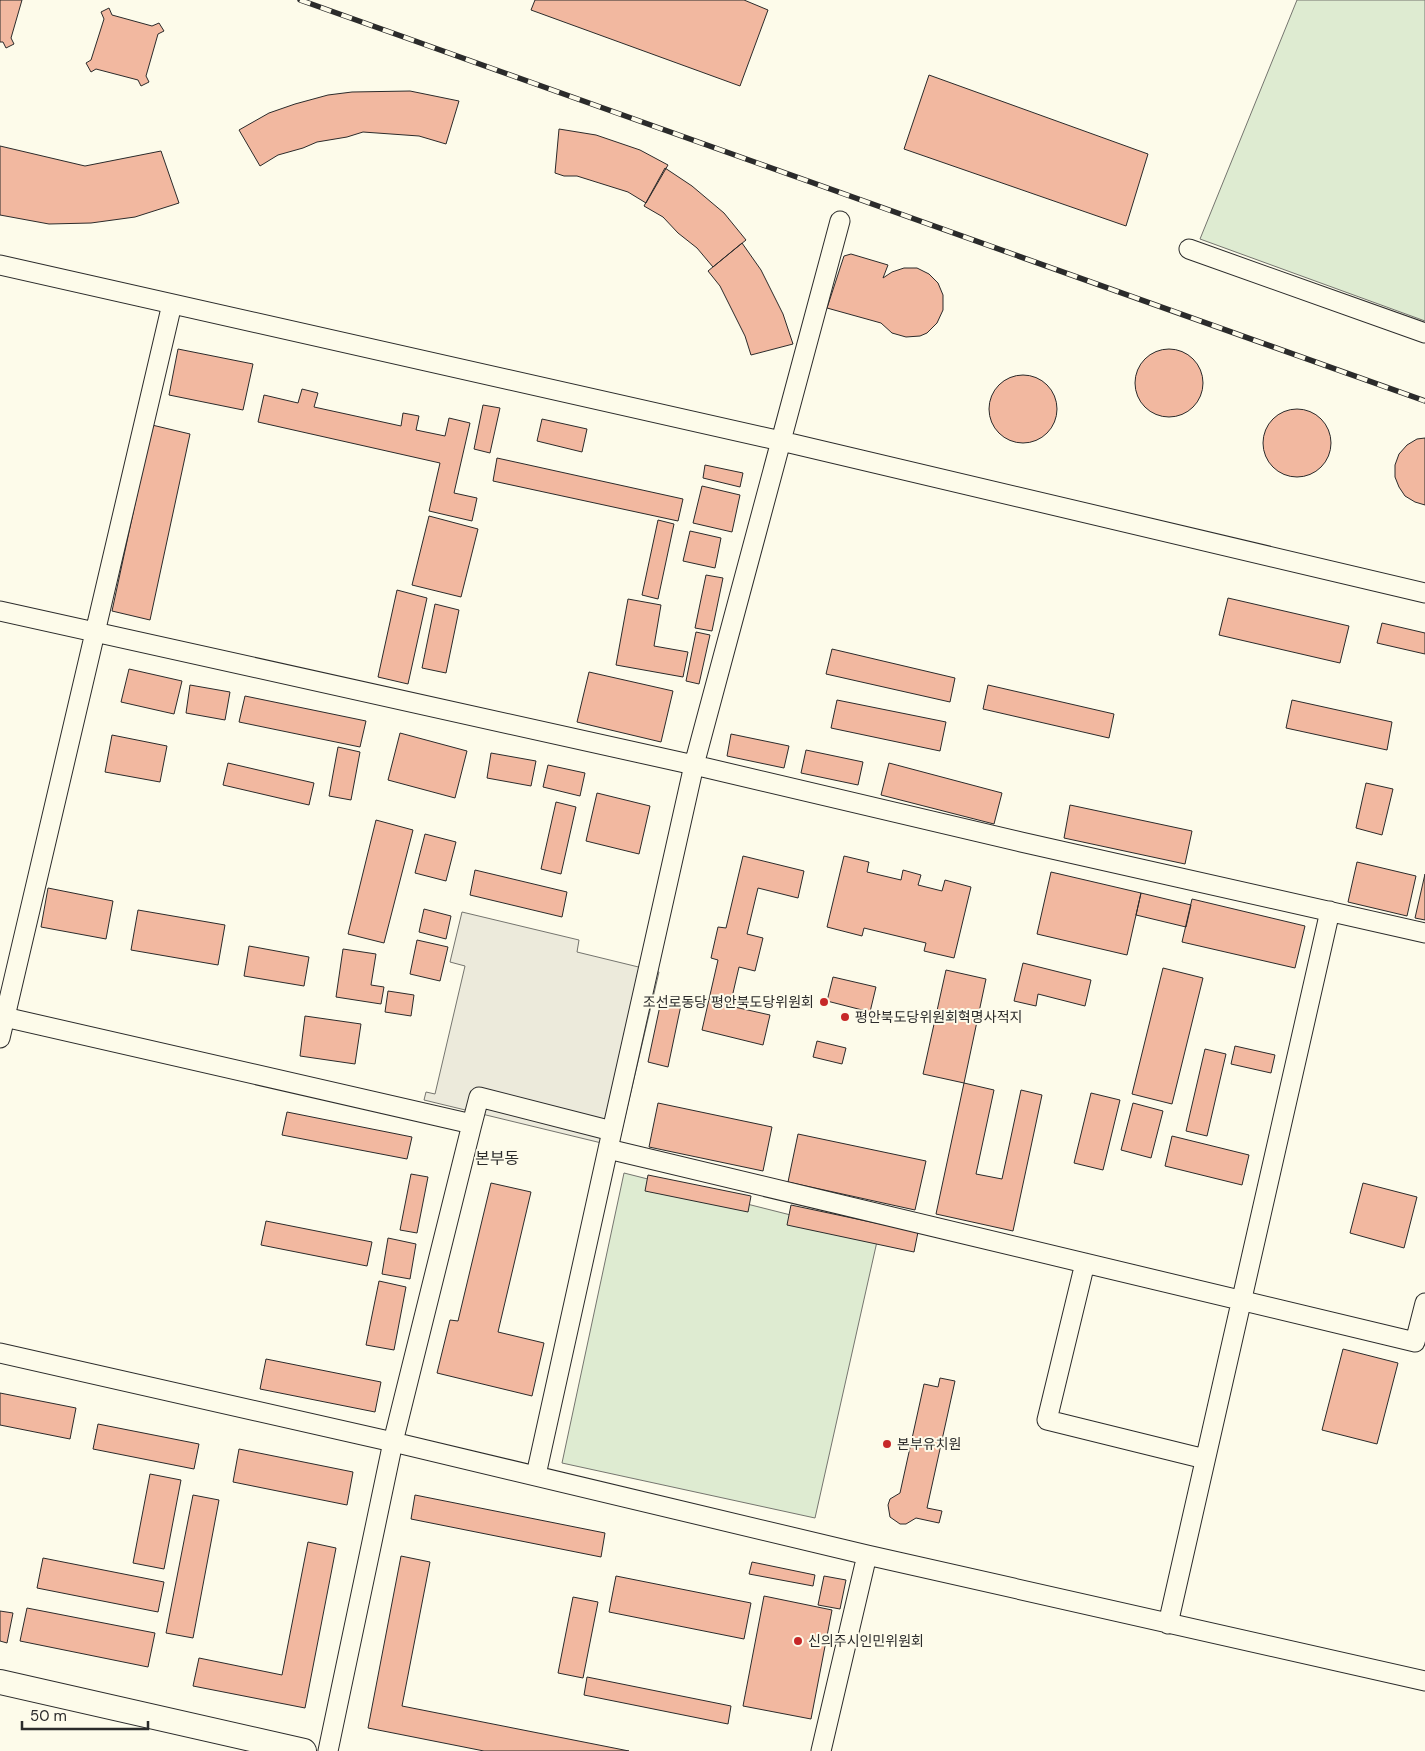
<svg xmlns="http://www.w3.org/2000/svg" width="1425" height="1751" viewBox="0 0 1425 1751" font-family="'DM Sans','Noto Sans KR',sans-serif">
<rect width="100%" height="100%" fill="#fdfbea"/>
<path fill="#deebd1" stroke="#74746e" d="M1297,0h128v321l-225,-82z
M624,1173l254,64 -63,281 -253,-55z"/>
<path fill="#eceadb" stroke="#74746e" d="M462,912l117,28 -2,12 82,20 -41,175 -194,-47 2,-8 9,2 30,-128 -15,-4z"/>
<path fill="#f2b8a0" stroke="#2b2b2b" d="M0,0h22l-11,38 3,6 -8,4 -3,-6h-3z
M535,0h209l24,10 -28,76 -209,-76z
M109,8l3,7 40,11 7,-3 5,8 -6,3 -12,42 3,6 -8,4 -3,-6 -42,-11 -5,3 -5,-9 5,-3 13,-41 -3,-7z
M929,75l219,79 -22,72 -222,-77z
M410,91l49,10 -13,43 -27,-8 -56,-4 -16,5 -30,5 -14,6 -25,7 -18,11 -21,-36 30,-17 26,-9 33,-9 24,-3z
M559,129l37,6 44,15 28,15 -22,38 -18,-11 -51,-16h-13l-9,-3z
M0,146l85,20 76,-15 18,52 -44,14 -44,6 -42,1 -49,-9z
M665,168l27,18 32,27 22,27 -33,27 -16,-19 -19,-15 -15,-16 -19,-11z
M742,243l19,27 22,44 10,30 -42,11 -6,-19 -25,-50 -12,-15z
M851,254l37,11 -5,13 9,-6 12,-4h13l12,6 9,9 5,12v15l-6,13 -10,10 -7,3 -14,1 -14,-4 -11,-10 -54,-15 17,-52z
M1135 383a34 34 0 1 1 68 0a34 34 0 1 1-68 0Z
M178,349l75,15 -10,46 -74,-15z
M989 409a34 34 0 1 1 68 0a34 34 0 1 1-68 0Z
M302,389l16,4 -4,14 87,19 2,-13 16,3 -3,14 29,6 4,-18 21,5 -16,70 23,5 -5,23 -43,-10 11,-48 -182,-41 6,-27 34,8z
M483,405l17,3 -10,45 -16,-4z
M1263 443a34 34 0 1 1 68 0a34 34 0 1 1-68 0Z
M542,419l45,10 -5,23 -45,-11z
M152,425l38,9 -40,186 -38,-9z
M1425,438v67l-10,-3 -10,-6 -6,-9 -4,-10v-12l4,-11 8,-9 10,-6z
M497,458l186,41 -5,22 -185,-40z
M705,465l38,8 -3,14 -37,-9z
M702,486l38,9 -8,37 -39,-9z
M429,516l49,13 -17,68 -49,-12z
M658,520l16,4 -16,75 -16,-4z
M690,531l31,7 -6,30 -32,-7z
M706,575l17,3 -11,53 -17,-3z
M397,590l30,8 -19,86 -30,-7z
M1228,598l121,28 -9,37 -121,-28z
M628,599l33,6 -7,41 34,6 -5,25 -67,-12z
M435,604l24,6 -13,63 -24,-5z
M1382,623l43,10v21l-48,-11z
M696,632l14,3 -11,49 -13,-3z
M832,649l123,29 -5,24 -124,-28z
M129,669l53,12 -8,33 -53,-12z
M589,672l84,19 -12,51 -84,-20z
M190,685l40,7 -5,28 -39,-7z
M988,685l126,29 -5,24 -126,-29z
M245,696l121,25 -6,26 -121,-25z
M837,700l109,22 -6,29 -109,-23z
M1292,700l100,22 -5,28 -101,-22z
M400,733l67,18 -12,47 -67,-18z
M731,734l58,12 -5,22 -57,-12z
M112,735l55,11 -7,36 -55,-10z
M338,747l22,5 -9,48 -22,-4z
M806,750l57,12 -5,23 -57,-12z
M491,753l45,8 -5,25 -44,-8z
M228,763l86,20 -5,22 -86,-20z
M889,763l113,30 -8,31 -113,-29z
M548,765l37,8 -5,23 -37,-9z
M1366,783l27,6 -11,46 -26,-7z
M597,793l53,13 -11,48 -53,-13z
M556,802l20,5 -15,67 -20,-5z
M1070,805l122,26 -7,33 -121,-26z
M376,820l37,10 -29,113 -36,-9z
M425,834l31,8 -10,39 -31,-8z
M743,856l61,15 -6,27 -40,-10 -11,46 16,4 -8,33 -16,-4 -9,39 40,9 -7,30 -61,-15 16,-70 -7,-2 7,-31 8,1z
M844,856l25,6 -2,10 34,8 2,-10 18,5 -3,10 24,6 3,-11 26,7 -17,71 -30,-7 2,-8 -62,-15 -2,8 -35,-9z
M1357,862l59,14 -9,40 -59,-14z
M475,870l92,22 -5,25 -92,-22z
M1051,872l90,21 -14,62 -90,-21z
M1425,874v46l-10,-2z
M48,888l65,13 -7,38 -65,-12z
M1141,893l50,12 -5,22 -50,-12z
M1192,899l113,27 -10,42 -113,-26z
M424,909l27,7 -5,23 -27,-7z
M138,910l87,15 -7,40 -87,-15z
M417,940l31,7 -8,34 -30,-7z
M249,946l60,11 -5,29 -60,-10z
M343,949l33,5 -5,31 13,2 -3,17 -45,-7z
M1023,963l68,17 -6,26 -47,-12 -2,12 -22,-5z
M1163,968l40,10 -31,126 -40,-10z
M946,970l40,9 -22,104 -41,-9z
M833,977l43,10 -6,25 -43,-11z
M388,991l26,4 -3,21 -26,-4z
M661,1001l20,4 -13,62 -20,-5z
M305,1016l56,8 -6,40 -55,-8z
M817,1041l29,7 -4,16 -29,-7z
M1235,1046l40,9 -4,18 -40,-9z
M1205,1049l21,5 -19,82 -21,-5z
M964,1083l30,7 -18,84 26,5 19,-89 21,5 -29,136 -77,-17z
M1091,1093l29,7 -17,70 -29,-7z
M658,1103l114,24 -9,44 -114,-24z
M1133,1103l30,8 -12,47 -30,-8z
M287,1112l125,25 -5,22 -125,-24z
M798,1134l128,27 -11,49 -127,-28z
M1172,1136l77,19 -7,30 -77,-19z
M411,1174l17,3 -11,56 -17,-3z
M648,1175l103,21 -3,16 -103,-21z
M491,1183l40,9 -33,140 46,11 -12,53 -95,-23 13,-53 8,1z
M1363,1183l54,14 -13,51 -54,-15z
M791,1205l127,27 -4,20 -127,-27z
M266,1221l106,21 -5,24 -106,-21z
M388,1238l28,6 -6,35 -28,-5z
M379,1281l27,6 -12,63 -28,-5z
M1343,1349l55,14 -21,81 -55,-14z
M266,1359l115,23 -6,30 -115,-23z
M940,1378l15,3 -28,127 15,3 -3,12 -23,-5 -10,6h-6l-10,-7 -2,-12 2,-6 10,-6 24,-109 14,3z
M0,1393l76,15 -6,31 -70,-14z
M98,1424l101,20 -5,25 -101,-20z
M239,1449l114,23 -6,33 -114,-23z
M150,1474l31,6 -17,89 -31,-6z
M193,1495l26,5 -26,138 -27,-5z
M415,1495l190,38 -4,24 -190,-38z
M308,1542l28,6 -31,160 -112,-22 6,-28 83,17z
M401,1556l29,6 -28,144 227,45h-145l-116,-23z
M43,1558l121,24 -6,30 -121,-24z
M752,1562l63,13 -2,11 -64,-12z
M616,1576l135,27 -7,36 -135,-27z
M824,1576l22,4 -6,29 -22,-4z
M764,1596l68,14 -21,109 -68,-13z
M573,1597l25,5 -15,76 -25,-5z
M27,1608l128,25 -7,34 -128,-26z
M0,1611l13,2 -6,30 -7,-2z
M587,1677l144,29 -3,18 -144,-29z"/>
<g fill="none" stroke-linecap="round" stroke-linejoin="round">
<g stroke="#2b2b2b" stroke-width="21">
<path id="minor" d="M1189,249l236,84
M0,265l781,176 644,152
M0,611l694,154 327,77 404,91
M0,1016l472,108 7,-27 133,34
M0,1038l172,-734
M608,1149l86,-384 146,-544
M1085,1263l-38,157 158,39
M0,1353l393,89 474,113 558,126
M536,1475l72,-326 807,193 10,-39
M1168,1624l162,-713
M328,1751l65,-309 79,-318
M821,1751l46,-196"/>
</g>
<g stroke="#2b2b2b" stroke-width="26">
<path id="major" d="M0,1682l304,69"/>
</g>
<use href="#minor" stroke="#fdfbea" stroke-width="19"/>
<use href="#major" stroke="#fdfbea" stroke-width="24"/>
<g stroke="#2b2b2b" stroke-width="5.5">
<path id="rail" d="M300,0l1125,401"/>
</g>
<use href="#rail" stroke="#fdfbea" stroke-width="4" stroke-dasharray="11" stroke-linecap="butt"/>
</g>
<g fill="#c62828" stroke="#fdfbea" stroke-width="2">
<circle cx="824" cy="1002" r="5"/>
<circle cx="845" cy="1017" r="5"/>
<circle cx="887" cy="1444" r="5"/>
<circle cx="798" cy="1641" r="5"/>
</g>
<g text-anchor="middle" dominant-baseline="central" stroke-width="4" stroke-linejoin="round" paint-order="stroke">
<g font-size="14" fill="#2b2b2b" stroke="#fdfbea" text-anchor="start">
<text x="814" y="1002" text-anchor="end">조선로동당 평안북도당위원회</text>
<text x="855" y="1017">평안북도당위원회혁명사적지</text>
<text x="897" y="1444">본부유치원</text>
<text x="808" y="1641">신의주시인민위원회</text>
</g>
<g font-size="16" fill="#2b2b2b" stroke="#fdfbea">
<text x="497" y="1158">본부동</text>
</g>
</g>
<path d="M22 1721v8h126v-8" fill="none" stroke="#2b2b2b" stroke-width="2.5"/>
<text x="30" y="1721" font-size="15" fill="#2b2b2b" stroke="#fdfbea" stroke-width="4" paint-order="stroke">50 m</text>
</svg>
